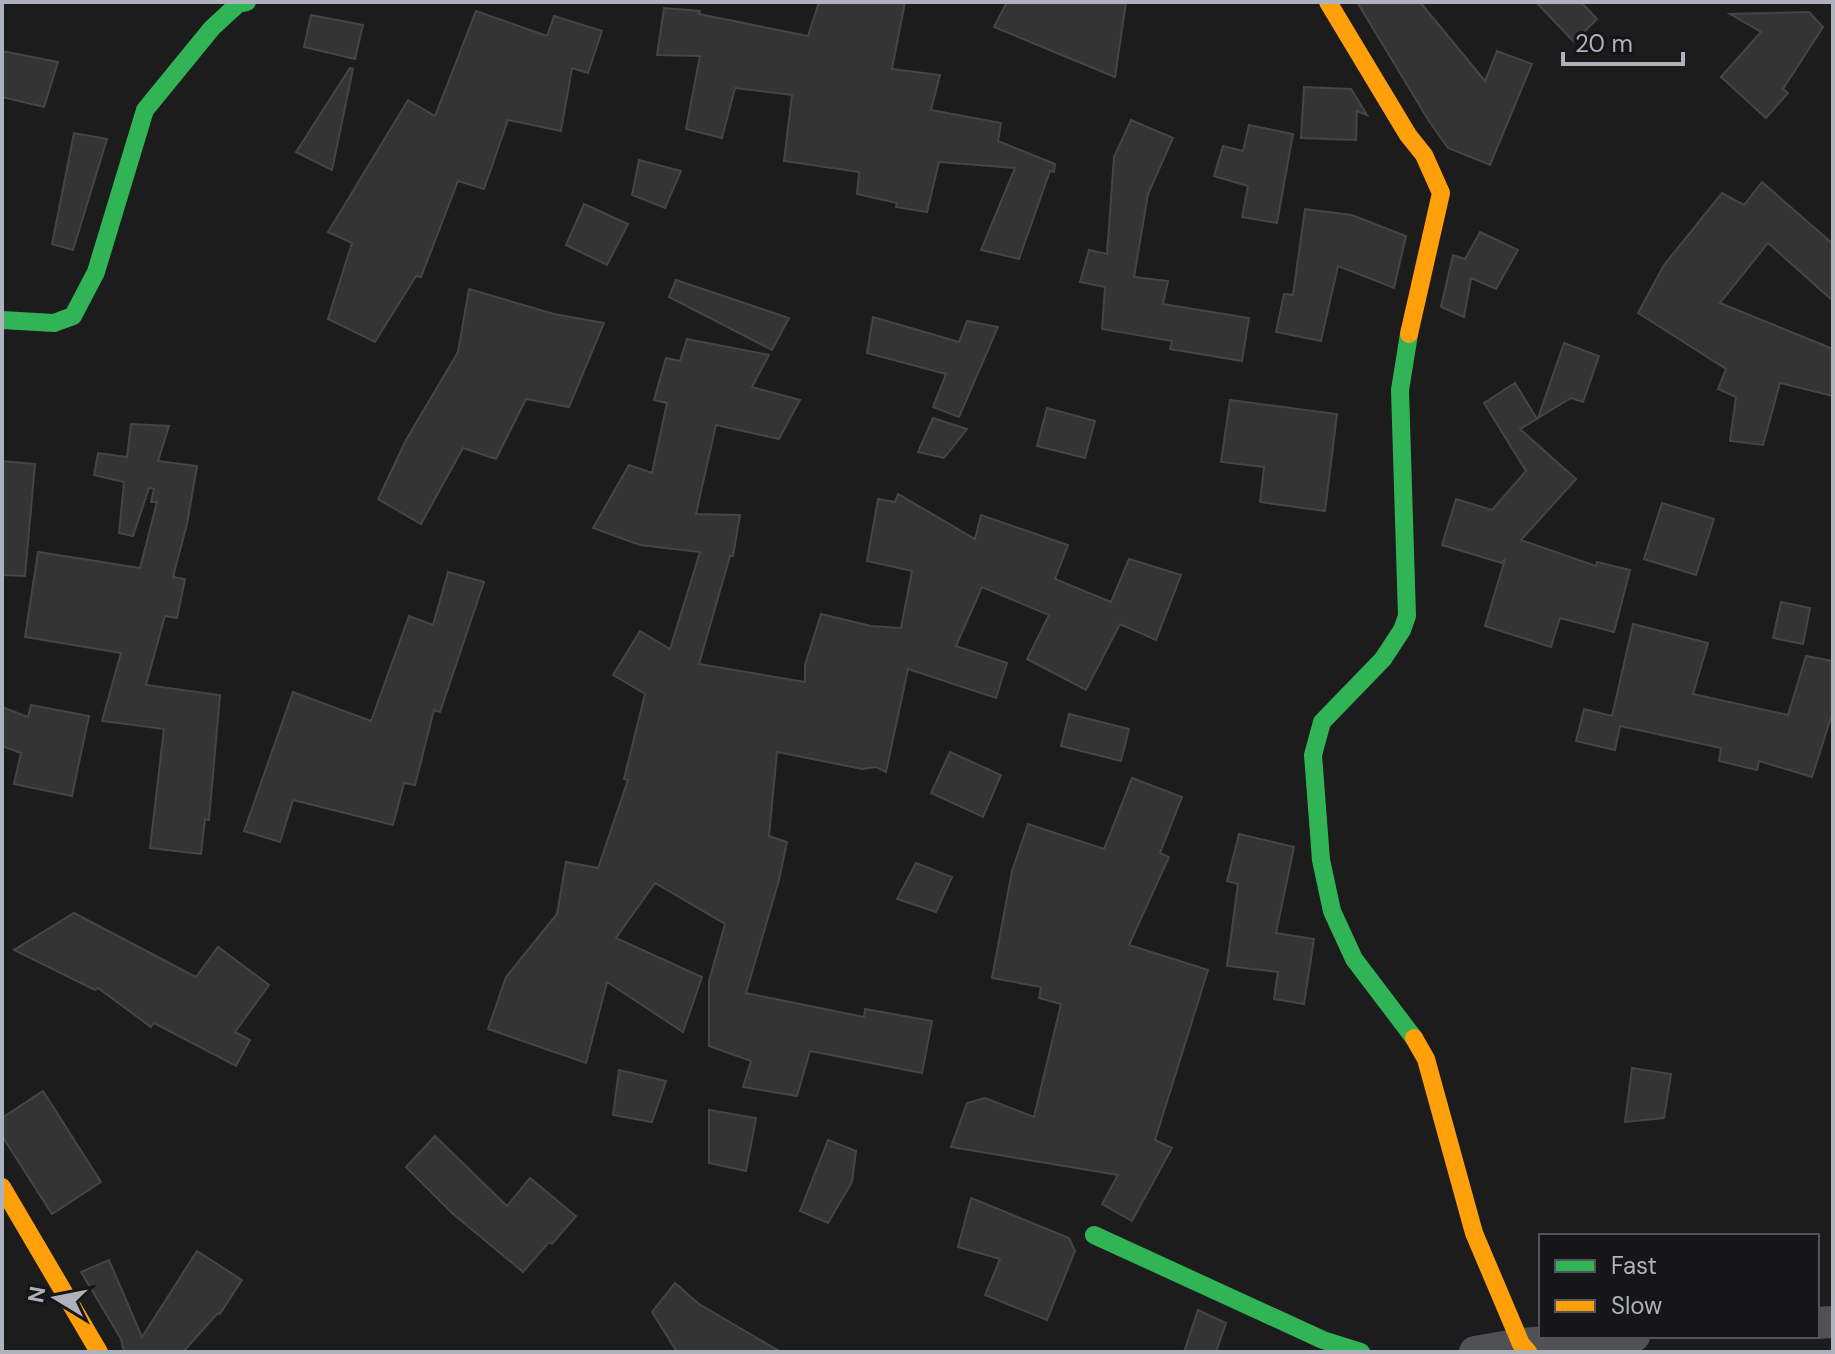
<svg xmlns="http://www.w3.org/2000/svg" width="1835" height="1354" viewBox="0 0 1835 1354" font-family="'DM Sans',sans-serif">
<rect width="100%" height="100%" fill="#1c1c1c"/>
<path fill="#343434" stroke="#444548" stroke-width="2" d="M819,2h86l-13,67 48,6 -9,35 70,13 -3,18 57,23 -1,8 -4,-1 -31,88 -38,-9 34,-82 -76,-6 -12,50 -31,-5 1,-4 -40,-9 2,-22 -75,-11 8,-66 -57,-7 -13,50 -36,-9 14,-73 -43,-1 7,-47 36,3 -1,3 109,22z
M1007,2h119l-11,75 -121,-50z
M1357,2h63l65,79 12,-30 35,13 -42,101 -42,-17 -19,-27z
M1536,2h45l16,17 -23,23z
M476,11l71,25 7,-20 48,15 -14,42 -16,-5 -11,63 -53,-11 -24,69 -26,-8 -37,96 -5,-1 -41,66 -47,-23 24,-76 -24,-11 80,-132 27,16z
M1809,12l14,15 -40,62 5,4 -22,25 -45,-41 40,-45 -31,-18z
M311,15l52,10 -8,34 -51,-12z
M2,51l56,11 -14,45 -42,-10z
M350,68l3,1 -21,101 -36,-18z
M1304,87l47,2 16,26 -10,-4 -1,29 -55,-2z
M1131,120l42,18 -25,56 -14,83 34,4 -5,23 86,14 -7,43 -72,-12 2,-8 -70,-12 3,-42 -25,-5 9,-32 18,4 7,-97z
M1249,125l44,9 -16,89 -35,-6 6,-31 -34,-10 9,-30 20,5z
M74,133l33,6 -34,111 -21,-6z
M639,160l42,11 -16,37 -33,-13z
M1762,182l71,62v57l-65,-58 -48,60 113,46v47l-53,-13 -17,62 -33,-4 6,-44 -18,-8 8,-20 -88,-56 26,-48 58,-72 22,12z
M584,204l44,20 -21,41 -41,-20z
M1305,209l47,6 54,21 -12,52 -56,-22 -17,75 -45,-9 8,-38 9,1z
M1480,232l38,18 -22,39 -25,-11 -7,39 -23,-10 12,-52 12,4z
M676,280l113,38 -17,32 -103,-53z
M469,289l85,25 50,9 -35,84 -43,-8 -30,60 -33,-11 -42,76 -43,-25 28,-59 52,-88z
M873,317l86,25 8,-21 31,6 -39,90 -26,-10 13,-33 -79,-21z
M687,339l82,16 -17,32 48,13 -21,39 -63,-14 -20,89 44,1 -7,41h-3l-31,108 106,18v-17l16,-51 50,12 30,2 11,-57 -45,-10 11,-62 17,3 3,-8 77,45 6,-24 87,30 -13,34 56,23 18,-43 52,16 -25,65 -36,-16 -34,66 -59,-31 22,-44 -67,-28 -26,59 51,17 -11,35 -88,-29 -22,103 -10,-5 -14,2 -85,-17 -8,84 18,6 -8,38 -33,113 118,24 1,-8 67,12 -10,52 -112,-22 -13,45 -54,-9 8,-26 -42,-15v-65l16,-57 -70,-41 -39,55 86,39 -19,55 -76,-50 -21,81 -98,-34 18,-52 51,-63 9,-52 32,6 30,-88 -4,-1 21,-85 -32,-19 27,-44 30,18 30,-97 -60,-7 -47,-17 36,-63 23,8 15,-70 -13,-3 12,-42 14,3z
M1564,343l35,13 -16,46 -12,-4 -33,20z
M1515,383l22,36 -17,10 56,50 -55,61 75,26 1,-4 33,8 -16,62 -54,-14 -9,29 -66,-21 20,-67 -3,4 -60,-18 14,-46 36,11 34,-39 -42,-68z
M1230,400l107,14 -12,97 -65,-9 4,-35 -43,-5z
M1047,408l48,13 -10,37 -48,-12z
M933,418l34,11 -23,29 -26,-6z
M131,424l38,2 -11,35 39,5 -10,58 -14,53 12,2 -8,39 -12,-2 -19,69 74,10 -11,125 -4,-1 -4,35 -51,-6 14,-119 -62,-8 19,-68 -96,-16 13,-85 102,16 17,-66h-6l3,-13 -5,-1 -16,48 -14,-3 5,-51 -30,-7 4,-22 29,4z
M2,461l33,3 -10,112 -23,-1z
M1662,503l52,16 -18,56 -52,-16z
M448,572l36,10 -44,130 -6,-2 -19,75 -11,-2 -11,42 -100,-25 -13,42 -36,-11 49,-139 78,29 38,-105 24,9z
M1781,602l29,6 -7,36 -30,-6z
M1633,624l75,19 -15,51 95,21 18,-59 27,5v50l-21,66 -53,-16 -2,9 -38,-9 2,-13 -101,-22 -5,24 -39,-9 8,-32 28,7z
M31,705l58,11 -17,80 -58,-12 7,-31 -19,-7v-39l26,10z
M1069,714l60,15 -8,32 -60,-15z
M950,752l51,23 -18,42 -52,-24z
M1132,778l50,19 -22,56 9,4 -40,88 79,25 -53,170 17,8 -40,73 -30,-17 16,-29 -167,-28 16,-44 18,-5 49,19 27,-113 -22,-6 2,-11 -49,-9 20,-107 16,-47 76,25z
M1239,834l55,13 -18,86 38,6 -10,65 -30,-5 4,-27 -51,-6 11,-82 -11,-3z
M916,863l36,14 -16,35 -39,-13z
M74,913l122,64 22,-30 51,38 -34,47 15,8 -14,26 -82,-43 -3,4 -53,-39 -3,2 -81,-40z
M1632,1068l39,6 -7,44 -39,4z
M619,1070l47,11 -14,41 -39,-7z
M43,1091l58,91 -49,32 -50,-78v-18z
M709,1110l47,8 -10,53 -37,-8z
M435,1136l72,70 23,-28 46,38 -24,28 -3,-2 -26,30 -71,-59 -46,-46z
M828,1140l28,11 -4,31 -24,41 -28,-12z
M971,1198l98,40 6,13 -28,69 -62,-25 15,-36 -42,-12z
M197,1251l45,29 -22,34 -2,-1 -35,39h-59l-3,-13 -40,-67 28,-12 33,77z
M675,1283l24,21 82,48h-104l-25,-40z
M1198,1310l28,13 -10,29h-32z"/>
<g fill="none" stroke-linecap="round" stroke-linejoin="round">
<path stroke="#505155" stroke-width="32" d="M1817,1323l16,-1
M1475,1352l46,-8 113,-8"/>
<path stroke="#30b455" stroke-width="18" d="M2,320l52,3 19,-7 23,-44 49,-162 67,-82 26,-24 9,-2
M1409,334l-9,56 7,226 -5,14 -19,29 -61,63 -9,33 8,105 11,51 22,48 60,79
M1094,1235l229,105 38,12"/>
<path stroke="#ff9f0a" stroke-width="18" d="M1328,2l80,133 16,20 17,38 -32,141
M1414,1038l12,21 48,174 47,111 7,8
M2,1187l97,165"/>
</g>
<rect width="1835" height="1354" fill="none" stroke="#aeb2bc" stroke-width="8"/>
<rect x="1539" y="1234" width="280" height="104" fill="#161618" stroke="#53545a" stroke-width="2"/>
<rect x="1555" y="1260" width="40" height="12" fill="#30b455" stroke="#53545a" stroke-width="2"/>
<text x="1611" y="1274" font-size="24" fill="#aeb2bc">Fast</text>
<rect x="1555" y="1300" width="40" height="12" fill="#ff9f0a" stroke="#53545a" stroke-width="2"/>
<text x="1611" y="1314" font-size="24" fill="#aeb2bc">Slow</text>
<g transform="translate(56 1298) rotate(280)" stroke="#161618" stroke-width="6" paint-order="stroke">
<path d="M0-6L14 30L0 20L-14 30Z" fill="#aeb2bc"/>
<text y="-12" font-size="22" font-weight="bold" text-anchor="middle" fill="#aeb2bc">N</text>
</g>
<path d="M1563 52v12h120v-12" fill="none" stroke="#aeb2bc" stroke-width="4"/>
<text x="1575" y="52" font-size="24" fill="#aeb2bc" stroke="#161618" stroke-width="6" paint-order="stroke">20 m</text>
</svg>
